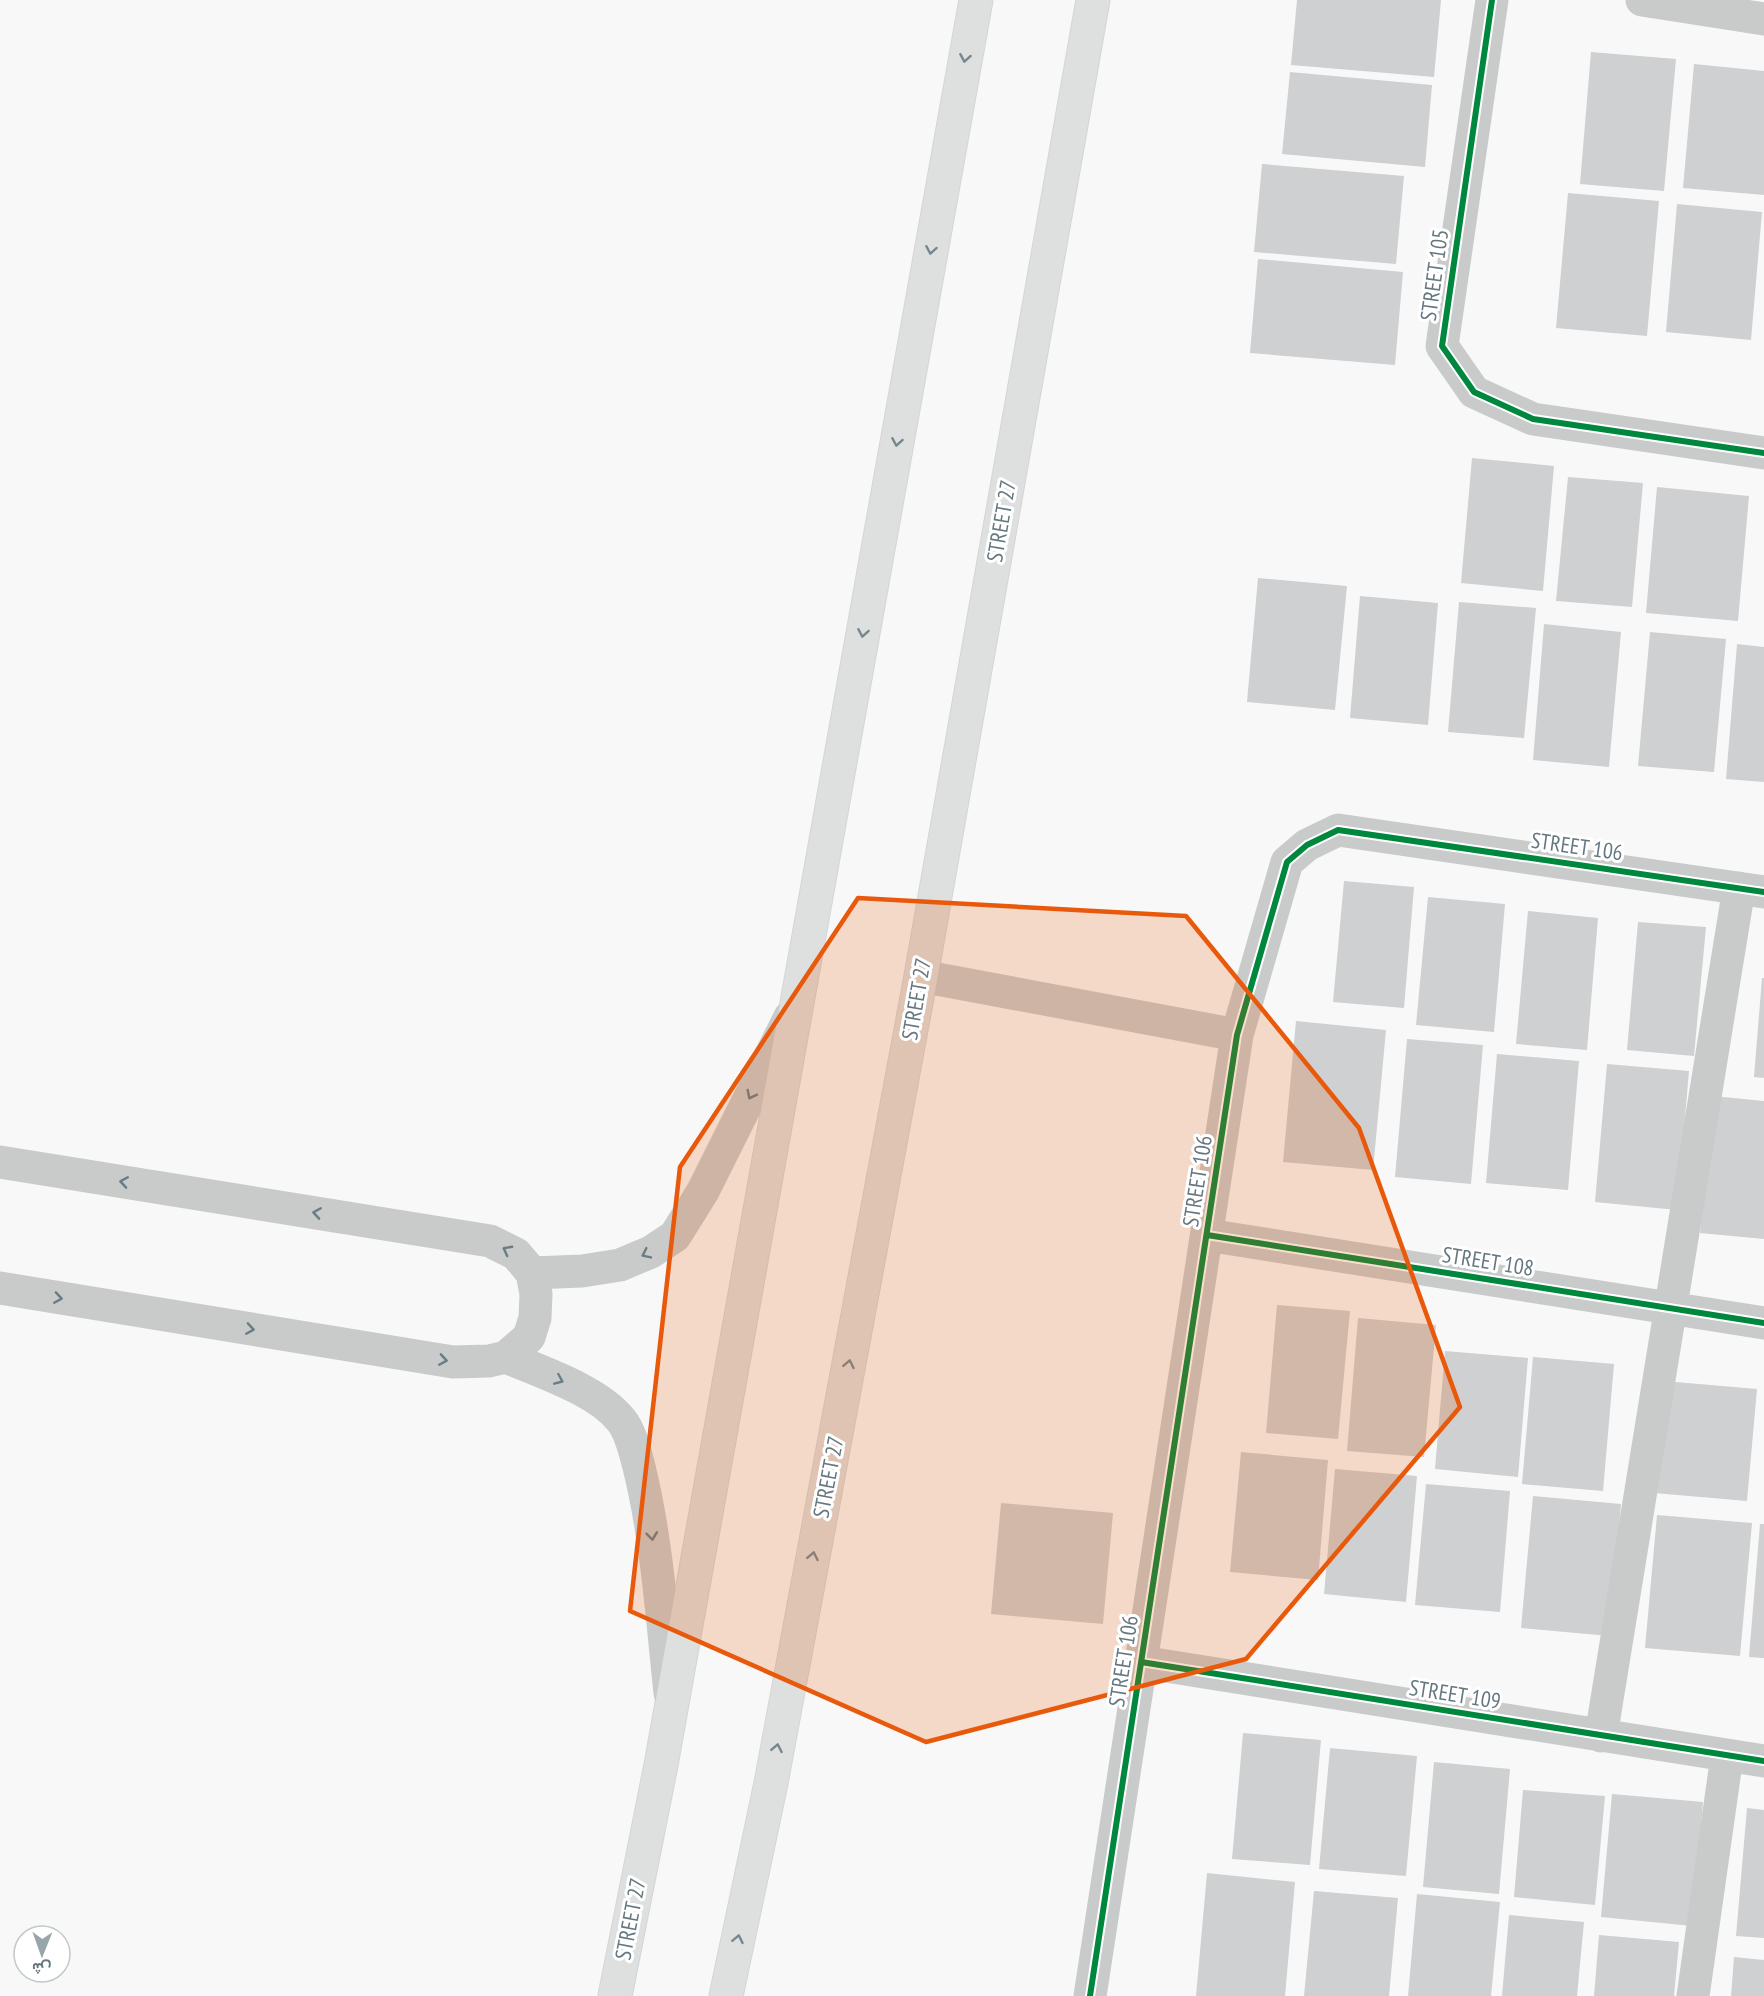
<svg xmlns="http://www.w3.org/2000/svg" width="1764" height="1996" viewBox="0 0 1764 1996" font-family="'PT Sans Narrow',Vazirmatn,sans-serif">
<rect width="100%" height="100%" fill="#f8f8f8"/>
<path fill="#ced0d1" d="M1297,0h144l-7,77 -143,-12z
M1591,52l85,7 -12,132 -84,-7z
M1694,64l70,7v124l-81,-7z
M1290,72l142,13 -7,82 -143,-13z
M1262,164l142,12 -8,88 -142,-12z
M1568,193l91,8 -12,135 -91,-8z
M1677,204l85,8 -11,128 -85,-8z
M1258,259l145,13 -8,93 -145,-12z
M1472,458l82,8 -11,125 -82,-8z
M1568,477l75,6 -11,124 -76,-6z
M1657,487l92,9 -11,125 -92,-8z
M1258,578l89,8 -12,124 -88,-8z
M1360,596l78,7 -10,122 -78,-7z
M1459,602l77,6 -12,130 -76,-6z
M1544,624l77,8 -12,135 -76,-7z
M1650,632l76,7 -12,133 -76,-6z
M1737,644l27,3v135l-38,-3z
M1344,881l70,6 -10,121 -71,-6z
M1428,897l77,7 -11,128 -78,-7z
M1528,911l70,7 -11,132 -71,-6z
M1638,922l68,5 -12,129 -67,-6z
M1762,978h2v100l-10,-1z
M1296,1021l90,9 -13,140 -90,-8z
M1407,1039l76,6 -12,139 -76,-7z
M1497,1054l82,7 -11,129 -82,-7z
M1607,1064l82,7 -12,139 -82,-8z
M1713,1096l51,5v138l-64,-6z
M1277,1305l73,6 -12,128 -72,-6z
M1358,1318l78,7 -12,132 -77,-6z
M1445,1351l83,7 -10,119 -83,-8z
M1533,1357l81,7 -11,127 -81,-7z
M1664,1381l93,8 -10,112 -93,-8z
M1241,1452l87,8 -10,120 -88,-8z
M1335,1469l82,7 -11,126 -82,-8z
M1426,1484l84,7 -10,121 -85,-7z
M1533,1496l88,8 -12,132 -88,-8z
M1001,1503l112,10 -10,111 -112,-10z
M1657,1515l95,8 -12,133 -95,-8z
M1760,1524h4v134l-15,-1z
M1243,1733l78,7 -11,125 -78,-6z
M1330,1748l87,8 -11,120 -87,-7z
M1434,1762l76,7 -11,125 -76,-7z
M1523,1790l82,6 -10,109 -81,-8z
M1612,1794l91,8 -11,124 -91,-9z
M1747,1808l17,2v128l-28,-2z
M1207,1873l88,9 -10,114h-89z
M1314,1891l84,7 -9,98h-85z
M1417,1894l83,8 -9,94h-83z
M1509,1915l75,7 -7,74h-75z
M1599,1935l80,7 -5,54h-80z
M1734,1957l30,3v36h-33z"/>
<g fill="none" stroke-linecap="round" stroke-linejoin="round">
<g stroke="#d4d5d6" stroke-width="35">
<path id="major" d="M615,1996l46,-231 315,-1765
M726,1996l45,-213 150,-807 172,-976"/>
</g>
<path stroke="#c9cbcb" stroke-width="33" d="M1492,0l-50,346 32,46 59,27 231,34
M1642,0l122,19
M921,976l316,59
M0,1162l490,79 26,13 16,19 4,21 -1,24 -6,19 -23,20 -17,4 -36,1 -453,-74
M1207,1235l557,88
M532,1273l50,-2 38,-6 31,-13 24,-16 28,-45 87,-174
M506,1357c35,15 91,33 115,63 10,12 14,32 18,47 18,73 23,151 31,226
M1141,1662l623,99
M1601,1736l138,-848
M1090,1996l147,-961 50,-173 20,-17 31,-15 426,62
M1693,1996l34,-240"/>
<use href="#major" stroke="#dedfdf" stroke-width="33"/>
<g stroke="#fff" stroke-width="10">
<path id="cycleway" d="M1492,0l-50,346 32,46 59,27 231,34
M1207,1235l557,88
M1141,1662l623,99
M1090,1996l147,-961 50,-173 20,-17 31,-15 426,62"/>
</g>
<use href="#cycleway" stroke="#00873e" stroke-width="6"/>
</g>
<defs><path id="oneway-chevron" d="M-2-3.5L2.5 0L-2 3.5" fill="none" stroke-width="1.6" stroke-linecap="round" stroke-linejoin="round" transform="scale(1.5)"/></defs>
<g stroke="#77878e">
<use href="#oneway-chevron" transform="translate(965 58) rotate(100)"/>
<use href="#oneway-chevron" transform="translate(931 250) rotate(100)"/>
<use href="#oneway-chevron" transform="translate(897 442) rotate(100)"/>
<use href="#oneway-chevron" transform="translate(863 633) rotate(100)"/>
<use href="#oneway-chevron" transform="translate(849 1364) rotate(-79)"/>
<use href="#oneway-chevron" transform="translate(813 1556) rotate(-79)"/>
<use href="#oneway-chevron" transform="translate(777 1748) rotate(-79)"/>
<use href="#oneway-chevron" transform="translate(738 1939) rotate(-78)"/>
</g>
<g stroke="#6a7c84">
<use href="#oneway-chevron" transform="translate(751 1095) rotate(117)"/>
<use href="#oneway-chevron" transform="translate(124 1182) rotate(-171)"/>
<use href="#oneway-chevron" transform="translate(317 1213) rotate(-171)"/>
<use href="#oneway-chevron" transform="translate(507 1250) rotate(-152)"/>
<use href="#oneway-chevron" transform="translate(646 1254) rotate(154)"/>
<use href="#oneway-chevron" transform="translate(58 1298) rotate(9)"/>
<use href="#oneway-chevron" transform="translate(250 1329) rotate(9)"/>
<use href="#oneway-chevron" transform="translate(443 1360) rotate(9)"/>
<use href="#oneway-chevron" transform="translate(559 1380) rotate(23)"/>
<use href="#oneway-chevron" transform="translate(652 1536) rotate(83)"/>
</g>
<path fill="#e8590c" fill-opacity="0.2" stroke="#e8590c" stroke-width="4.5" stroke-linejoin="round" d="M858,898l328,18 173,212 101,279 -214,252 -320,83 -296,-131 50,-444z"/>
<g text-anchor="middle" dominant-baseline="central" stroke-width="6" stroke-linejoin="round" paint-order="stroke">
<g font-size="22" fill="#657880" stroke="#fff">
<text transform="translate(1434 275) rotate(-82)">STREET 105</text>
<text transform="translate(1001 521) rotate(-80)">STREET 27</text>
<text transform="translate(1577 846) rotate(8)">STREET 106</text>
<text transform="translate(916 999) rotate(-80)">STREET 27</text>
<text transform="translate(1197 1181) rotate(-81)">STREET 106</text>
<text transform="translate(1488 1261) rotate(9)">STREET 108</text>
<text transform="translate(828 1477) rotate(-79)">STREET 27</text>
<text transform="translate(1123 1661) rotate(-81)">STREET 106</text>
<text transform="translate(1455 1694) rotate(9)">STREET 109</text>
<text transform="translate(630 1919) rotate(-79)">STREET 27</text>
</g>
</g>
<g transform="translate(42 1954) rotate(181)"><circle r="28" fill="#ffffff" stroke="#c1c9cc" stroke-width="1.5"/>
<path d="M0-4.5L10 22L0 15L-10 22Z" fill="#98a5aa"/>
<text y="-9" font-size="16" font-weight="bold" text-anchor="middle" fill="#657880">ش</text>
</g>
</svg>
